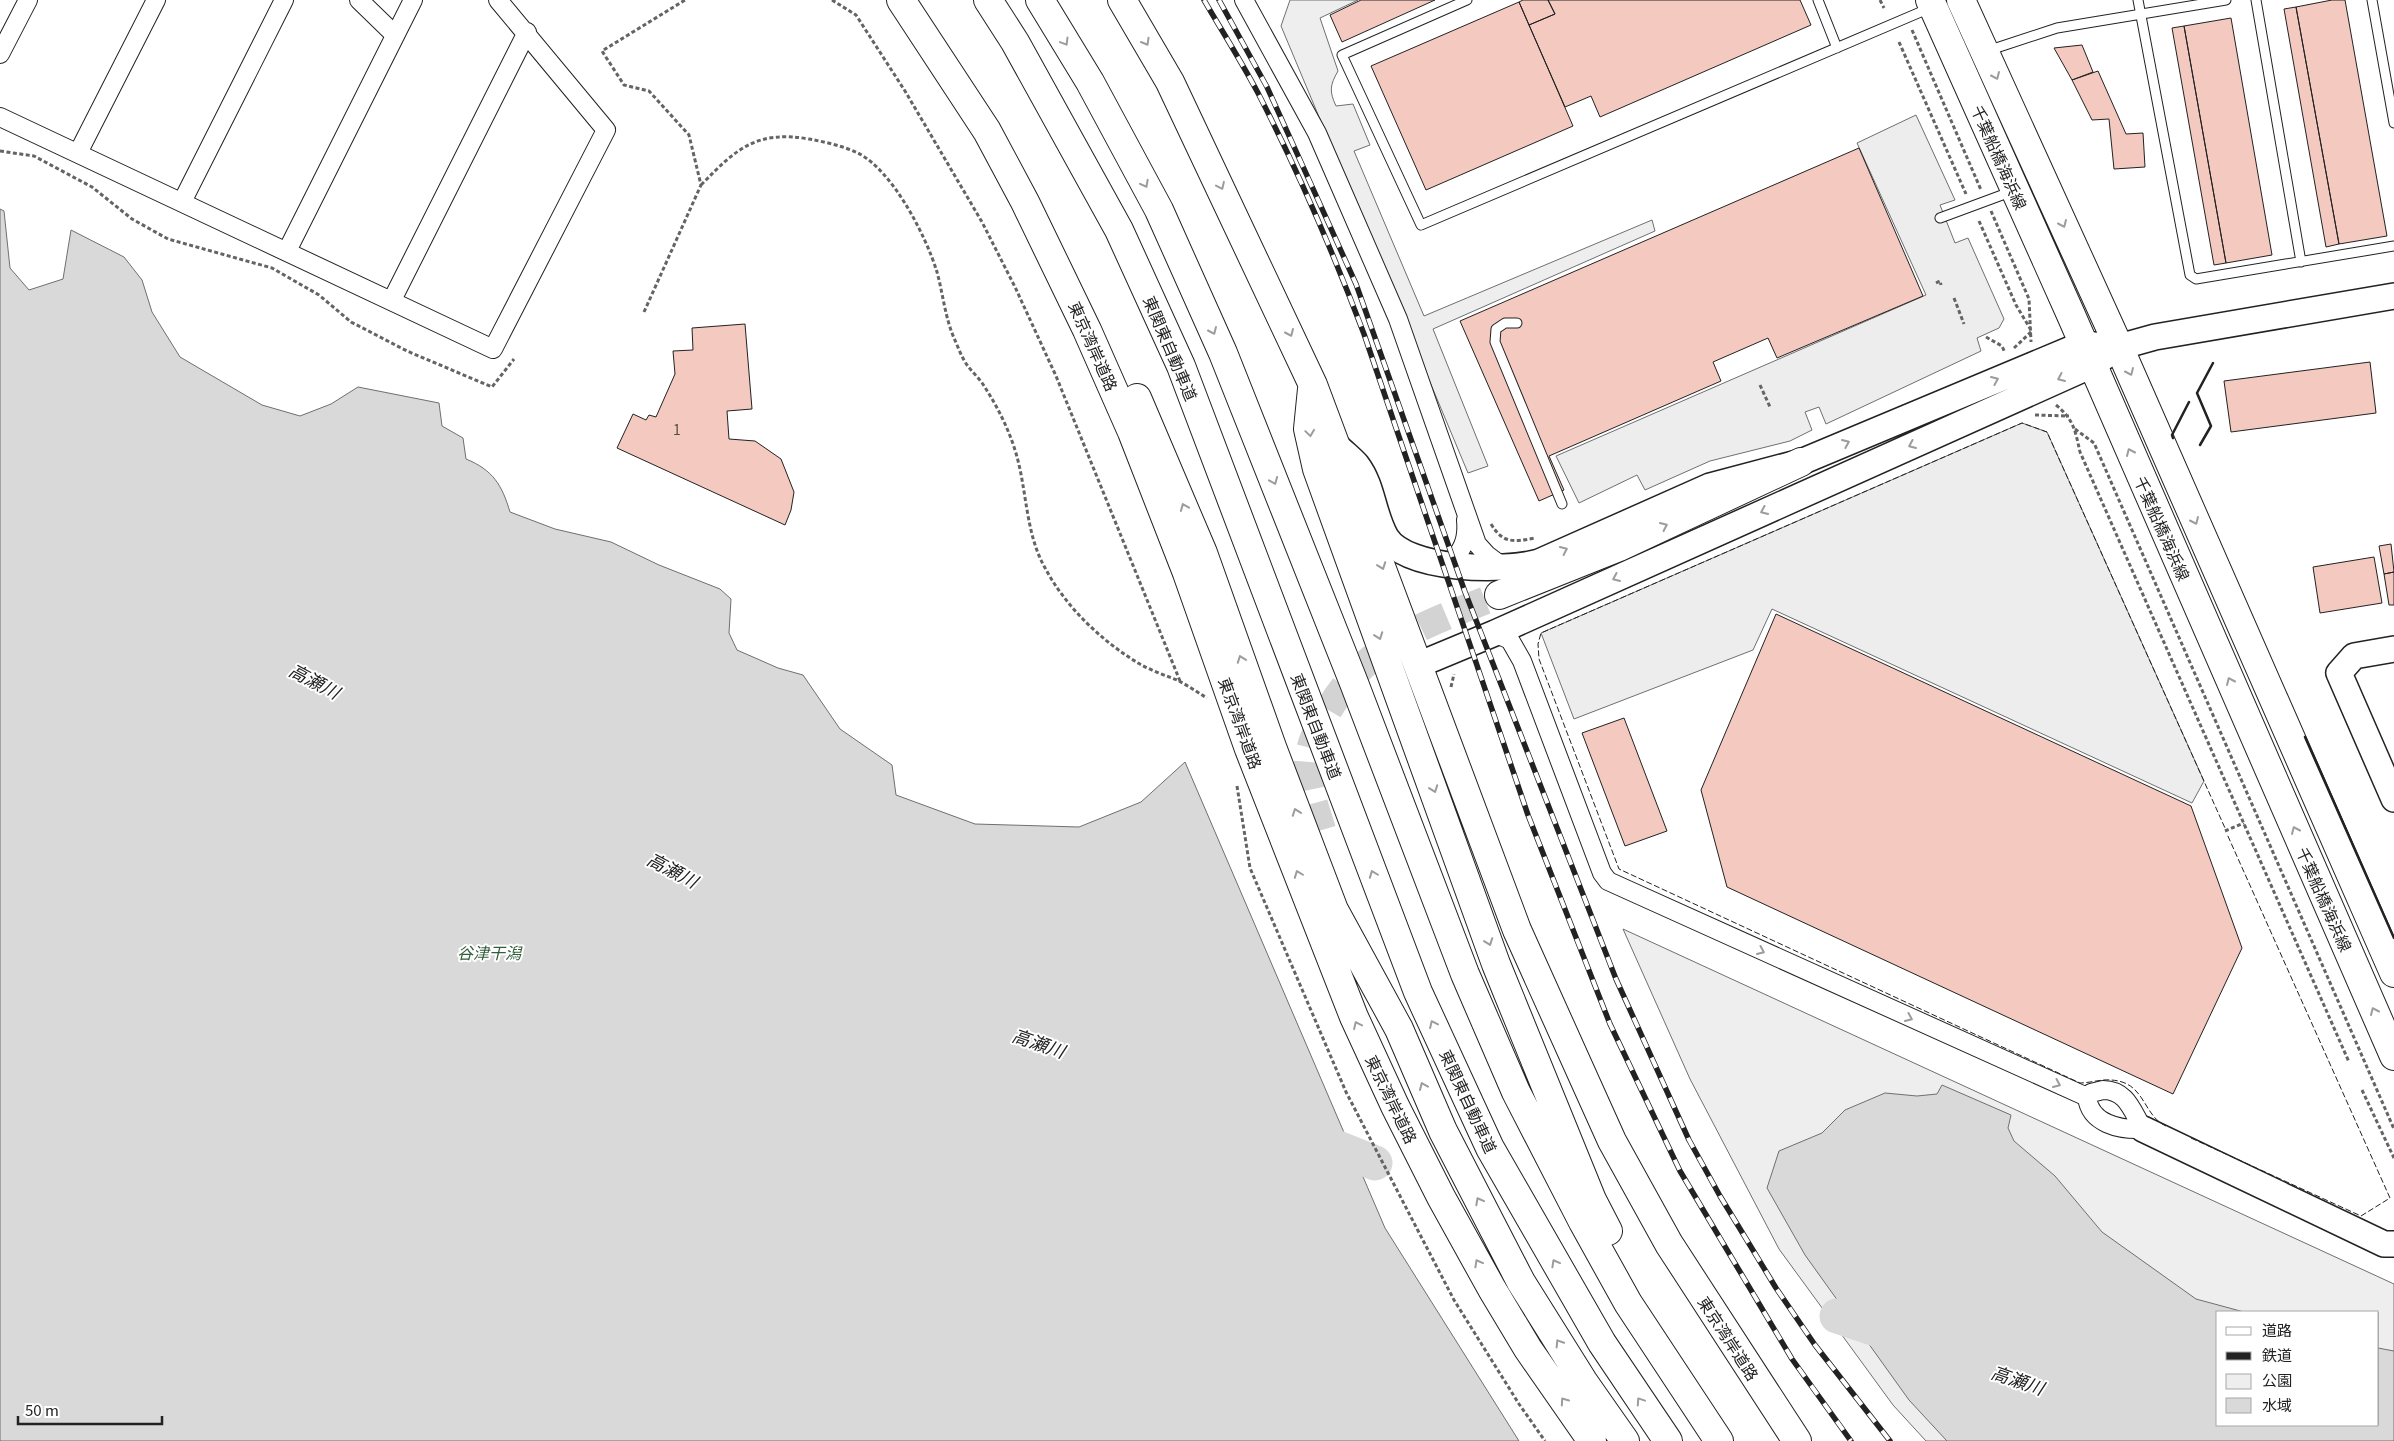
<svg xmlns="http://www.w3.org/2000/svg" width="2394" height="1441" viewBox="0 0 2394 1441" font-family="Georgia,'Noto Sans JP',serif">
<rect width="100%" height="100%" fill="#fff"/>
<path fill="#eee" stroke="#6f6f6f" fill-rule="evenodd" d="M1290,0h68l-38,18 18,53c-8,14 -9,20 -2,35l17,-2 17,41 -16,6 70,165 228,-96 3,11 -222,98 55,137 -20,7 -187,-447z
M1623,929l771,355v157h-468l-33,-36 -114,-156 -89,-170zM2218,1312h160v113h-160z"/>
<path fill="#ededed" stroke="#6f6f6f" d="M1916,115l39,85 -15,5 15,38 13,-5 36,81 -5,9 -22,10 4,13 -155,73 -7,-17 -14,5 7,18 -22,11 -80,20 -65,29 -8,-15 -58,28 -23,-47 370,-161 -69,-152z
M2022,423l25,9 157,349 -12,22 -420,-194 -19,41 -179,69 -33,-86z"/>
<path fill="#d9d9d9" stroke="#6f6f6f" d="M0,209l4,2 6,57 19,22 34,-11 8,-49 53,27 18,23 10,32 28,45 82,48 38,11 31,-12 27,-17 81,16 3,23 21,12 3,21c27,11 36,26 44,53l45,17 56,13 48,23 61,24 11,10 -2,34 8,17 41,18 25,7 37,54 52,36 4,30 79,29 104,3 62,-25 44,-40 200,466 134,213h-1519z
M1942,1085l69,30 -3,13 6,13 41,35 47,56 94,67 48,13h-26v113h160v-77l16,3v90h-447l-38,-41 -104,-145 -38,-67 12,-37 43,-18 23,-23 40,-17 32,3 20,-2z"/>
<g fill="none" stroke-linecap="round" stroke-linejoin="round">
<path stroke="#d9d9d9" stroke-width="35" d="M1308,1136l67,27
M1837,1316l62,21"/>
</g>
<path fill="#f3c9c0" stroke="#222" d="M1361,0h74l-93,42 -12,-27z
M1523,0h25l7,14 -26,11 -10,-23z
M1548,0h252l11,25 -211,92 -9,-21 -26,11 -36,-82 26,-11z
M2332,0h13l42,236 -48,8 -43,-237z
M1519,2l54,124 -147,64 -55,-124z
M2296,7l43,237 -13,3 -42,-238z
M2231,18l41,237 -46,8 -42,-237z
M2184,26l42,237 -12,2 -42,-237z
M2082,45l11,27 -21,8 -18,-32z
M2098,71l28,63 17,-1 2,34 -31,2 -5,-50 -17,1 -20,-40z
M1859,148l64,148 -146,62 -9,-20 -55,24 8,19 -172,75 15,34 -25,11 -79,-180z
M745,324l7,85 -25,2 2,28 26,2 26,18 13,33 -3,18 -6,15 -168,-77 16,-34 13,6 3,-5 7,2 19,-43 -2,-23 20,-1 -1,-22z
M2370,362l6,51 -145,19 -7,-51z
M2391,544l3,28 -10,2 -5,-28z
M2374,557l8,46 -62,10 -7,-46z
M2394,572v33h-5l-5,-31z
M1776,614l415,192 51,142 -69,146 -446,-207 -26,-97z
M1624,718l43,113 -42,15 -43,-113z"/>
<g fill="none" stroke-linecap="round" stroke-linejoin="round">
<path stroke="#d3d3d3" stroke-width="28" stroke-dasharray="28 14" stroke-linecap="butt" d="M1322,830c-6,-20 -15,-44 -14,-66 1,-20 10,-37 20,-53 41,-71 100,-87 171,-116"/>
<g stroke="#222" stroke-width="11">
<path id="lane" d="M1467,0l-125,55 79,170 509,-217
M1818,0l19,48
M2138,0l52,275 6,4 198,-33
M2256,0l45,262
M2372,0l22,123
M1987,51l70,-23 169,-28
M1940,218l73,-27
M1517,323h-12l-9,6 -1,13 67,162"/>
</g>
<g stroke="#222" stroke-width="20">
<path id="street" d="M359,0l36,35
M1244,0l73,133 81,186 79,225 10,11 16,12
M0,54l28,-54
M0,117l493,232 113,-219 -108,-130
M78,153l78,-153
M182,202l102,-202
M287,251l126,-251
M392,300l135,-268
M1448,566c14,-15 20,-25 18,-46
M1495,633l15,7 12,21 80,212 6,8 479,216
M2103,1090c24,0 29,21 40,39 -23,1 -53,-5 -56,-32l4,-4z"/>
</g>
<g stroke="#222" stroke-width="28">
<path id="secondary" d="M1338,447c6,6 14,12 19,18 16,21 16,50 29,72 21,34 118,35 153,25l171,-76 91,-24 282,-118 21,2
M2394,649l-40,7 -15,17 55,126
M1418,665l77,-32 597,-268 27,-18 36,-10 239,-41
M2143,1129l241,115h10"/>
</g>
<g stroke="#222" stroke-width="30">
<path id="primary" d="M1930,0l141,315 323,741
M1961,0l158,347 275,626"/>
</g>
<g stroke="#222" stroke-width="30">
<path id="highway" d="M901,0l86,131 38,71 62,128 45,102 55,141 62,176 105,268 41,89 46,91 51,92 36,60 64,92
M988,0l27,42 104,188 62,136 237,626 72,156 112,195 66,98
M1040,0l50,82 69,128 64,143 131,330 111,291 51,118 67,130 45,81 91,138
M1122,0l48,82 143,303 204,545 95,211 57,103 128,197
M1312,389l-4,40 9,40 179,495 96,236 16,31
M1137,398l66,155 69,194 62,163 65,119 44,102 78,151 62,99 42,60
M1499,595l120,-48 182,-85"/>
</g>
<path stroke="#646464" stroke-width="3" stroke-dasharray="4 2.5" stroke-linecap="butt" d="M832,0l24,15 49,76 77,131 33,65 41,89 124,305
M1880,0l4,8
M1912,30l69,160
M1899,42l67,152
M0,151l34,5 58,31 40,32 36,20 104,29 47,27 32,27 56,29 85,36 22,-28
M701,185c35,-36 55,-55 108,-46 16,3 34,7 49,14 35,18 68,83 79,119 6,22 8,45 17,66 4,9 8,20 13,27 6,8 14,15 19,24 12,19 22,39 29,61 12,38 10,81 29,116 21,40 55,73 94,97 12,7 26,12 39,17 10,5 20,12 30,18
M1991,211l38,88 2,43
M1979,221l37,84 15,25
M1936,283l4,-2 1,4
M1954,298l10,26
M644,312l57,-127 -12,-50 -40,-44 -25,-6 -22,-34 83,-51
M1986,337l16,9 3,7
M2014,348l18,-17
M1760,385l10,22
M2056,405c18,15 19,25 24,47l269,610
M2035,415l34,1
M2075,429l19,14 300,686
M1491,524c12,20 23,18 44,14
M1451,687l3,-13
M1237,786l13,82 96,224 108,208 65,104 26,37
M2225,831l19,-8
M2362,1090l32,68"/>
<use href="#lane" stroke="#fff" stroke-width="9"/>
<use href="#street" stroke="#fff" stroke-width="18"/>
<use href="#secondary" stroke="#fff" stroke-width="25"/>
<use href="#primary" stroke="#fff" stroke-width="28"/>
<use href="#highway" stroke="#fff" stroke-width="28"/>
<g stroke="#222" stroke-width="5.5">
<path id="rail" d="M1204,0c18,31 37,61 54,93 40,78 75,159 106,241l164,481 82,209 70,147 112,188 59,82
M1219,0l48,87 89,197 109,308 151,387 73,161 31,56 56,92 39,57 75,96"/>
</g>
<use href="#rail" stroke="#fff" stroke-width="4" stroke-dasharray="11" stroke-linecap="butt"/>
<path stroke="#222" stroke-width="1" stroke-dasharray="6 2.5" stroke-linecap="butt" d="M2166,1126c-24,-11 -20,-44 -55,-46 -10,-1 -21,3 -31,3l-461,-214 -80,-210 -1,-15 3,-11 481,-210 25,9 178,396
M2191,1138l170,78 29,-18 -163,-364"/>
<path stroke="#222" stroke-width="2.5" d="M2173,438l-1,-3 17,-33
M2200,445l11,-19 -14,-33 16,-30
M2305,737l89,201"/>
</g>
<defs><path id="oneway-chevron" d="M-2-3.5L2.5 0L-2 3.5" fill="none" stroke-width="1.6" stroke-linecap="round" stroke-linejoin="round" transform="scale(1.25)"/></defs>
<g stroke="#9c9c9c">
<use href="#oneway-chevron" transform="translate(1065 42) rotate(59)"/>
<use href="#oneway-chevron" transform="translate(1146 42) rotate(60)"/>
<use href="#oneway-chevron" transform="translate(1996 76) rotate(66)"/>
<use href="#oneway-chevron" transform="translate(1145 184) rotate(62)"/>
<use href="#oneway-chevron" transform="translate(1221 186) rotate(65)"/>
<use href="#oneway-chevron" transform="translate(2063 224) rotate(66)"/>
<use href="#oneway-chevron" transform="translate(1213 331) rotate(66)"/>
<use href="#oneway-chevron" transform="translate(1290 333) rotate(66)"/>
<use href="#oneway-chevron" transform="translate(2130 372) rotate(66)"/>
<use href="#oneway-chevron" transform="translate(2061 378) rotate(156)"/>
<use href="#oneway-chevron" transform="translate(1995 380) rotate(-23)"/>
<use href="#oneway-chevron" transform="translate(1310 433) rotate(82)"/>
<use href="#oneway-chevron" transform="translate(1846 443) rotate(-23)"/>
<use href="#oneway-chevron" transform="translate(1912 445) rotate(156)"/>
<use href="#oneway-chevron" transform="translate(2130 452) rotate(-114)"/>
<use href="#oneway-chevron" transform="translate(1274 481) rotate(68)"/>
<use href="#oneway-chevron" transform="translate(1184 507) rotate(-112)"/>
<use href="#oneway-chevron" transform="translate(1764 511) rotate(156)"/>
<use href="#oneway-chevron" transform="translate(2195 521) rotate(66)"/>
<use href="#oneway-chevron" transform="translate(1664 526) rotate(-25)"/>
<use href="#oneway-chevron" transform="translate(1564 550) rotate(-25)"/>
<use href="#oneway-chevron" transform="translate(1382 566) rotate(70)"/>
<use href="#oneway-chevron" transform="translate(1616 578) rotate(156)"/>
<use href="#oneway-chevron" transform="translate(1379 636) rotate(70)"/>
<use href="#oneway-chevron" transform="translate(1241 659) rotate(-110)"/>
<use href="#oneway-chevron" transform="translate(2230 681) rotate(-114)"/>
<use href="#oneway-chevron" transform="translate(1434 789) rotate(70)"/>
<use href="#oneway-chevron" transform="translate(1296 812) rotate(-110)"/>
<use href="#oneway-chevron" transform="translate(2295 830) rotate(-114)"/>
<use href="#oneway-chevron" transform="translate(1298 874) rotate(-111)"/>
<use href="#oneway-chevron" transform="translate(1373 874) rotate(-111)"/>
<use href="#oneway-chevron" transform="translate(1489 942) rotate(70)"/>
<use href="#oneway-chevron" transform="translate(1761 951) rotate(24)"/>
<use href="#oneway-chevron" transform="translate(2374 1011) rotate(-114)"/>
<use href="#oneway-chevron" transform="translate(1909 1018) rotate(24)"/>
<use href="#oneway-chevron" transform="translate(1433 1024) rotate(-115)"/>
<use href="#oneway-chevron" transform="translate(1357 1025) rotate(-115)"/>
<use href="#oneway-chevron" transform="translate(2057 1084) rotate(24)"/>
<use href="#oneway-chevron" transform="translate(1423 1086) rotate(-113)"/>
<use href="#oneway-chevron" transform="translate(1479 1201) rotate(-118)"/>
<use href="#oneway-chevron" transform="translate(1478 1263) rotate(-119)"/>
<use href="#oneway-chevron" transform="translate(1555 1263) rotate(-119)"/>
<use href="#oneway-chevron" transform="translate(1559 1343) rotate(-122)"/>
<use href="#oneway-chevron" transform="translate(1564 1401) rotate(-125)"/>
<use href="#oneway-chevron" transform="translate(1640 1401) rotate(-124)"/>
</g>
<g text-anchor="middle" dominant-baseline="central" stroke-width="4" stroke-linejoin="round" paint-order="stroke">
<g font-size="14" fill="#564c4a">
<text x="677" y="429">1</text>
</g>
<g font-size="16" fill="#222" stroke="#fff">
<text transform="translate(2000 157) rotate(66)">千葉船橋海浜線</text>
<text transform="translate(1094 346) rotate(66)">東京湾岸道路</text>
<text transform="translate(1171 348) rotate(67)">東関東自動車道</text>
<text transform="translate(2163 528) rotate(66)">千葉船橋海浜線</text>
<text transform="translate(1241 723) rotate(70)">東京湾岸道路</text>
<text transform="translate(1317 726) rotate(69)">東関東自動車道</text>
<text transform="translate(2325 899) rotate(66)">千葉船橋海浜線</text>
<text transform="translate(1392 1099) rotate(64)">東京湾岸道路</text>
<text transform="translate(1469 1101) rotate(65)">東関東自動車道</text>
<text transform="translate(1729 1338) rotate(57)">東京湾岸道路</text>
</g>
<g font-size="16" font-style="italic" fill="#2f5e38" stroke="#fff">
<text x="489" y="952">谷津干潟</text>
</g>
<g font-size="18" font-style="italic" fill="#222" stroke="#fff">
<text transform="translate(315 680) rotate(28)">高瀬川</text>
<text transform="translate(673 869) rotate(28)">高瀬川</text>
<text transform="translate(1039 1042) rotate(19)">高瀬川</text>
<text transform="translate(2018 1379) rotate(19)">高瀬川</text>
</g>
</g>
<rect x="2216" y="1311" width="162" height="115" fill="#ffffff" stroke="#a7a7a7"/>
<rect x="2226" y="1327" width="25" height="8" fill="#ffffff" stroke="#a7a7a7"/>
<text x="2262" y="1336" font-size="15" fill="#222222">道路</text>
<rect x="2226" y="1352" width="25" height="8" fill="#222222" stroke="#a7a7a7"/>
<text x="2262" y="1361" font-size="15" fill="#222222">鉄道</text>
<rect x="2226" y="1374" width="25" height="15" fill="#eeeeee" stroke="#a7a7a7"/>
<text x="2262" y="1386" font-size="15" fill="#222222">公園</text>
<rect x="2226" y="1398" width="25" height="15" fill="#d9d9d9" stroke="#a7a7a7"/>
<text x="2262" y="1411" font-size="15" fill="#222222">水域</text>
<path d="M18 1416v8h144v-8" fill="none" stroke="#222222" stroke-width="2.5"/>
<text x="25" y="1416" font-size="15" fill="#222222" stroke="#ffffff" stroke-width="4" paint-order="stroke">50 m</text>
</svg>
